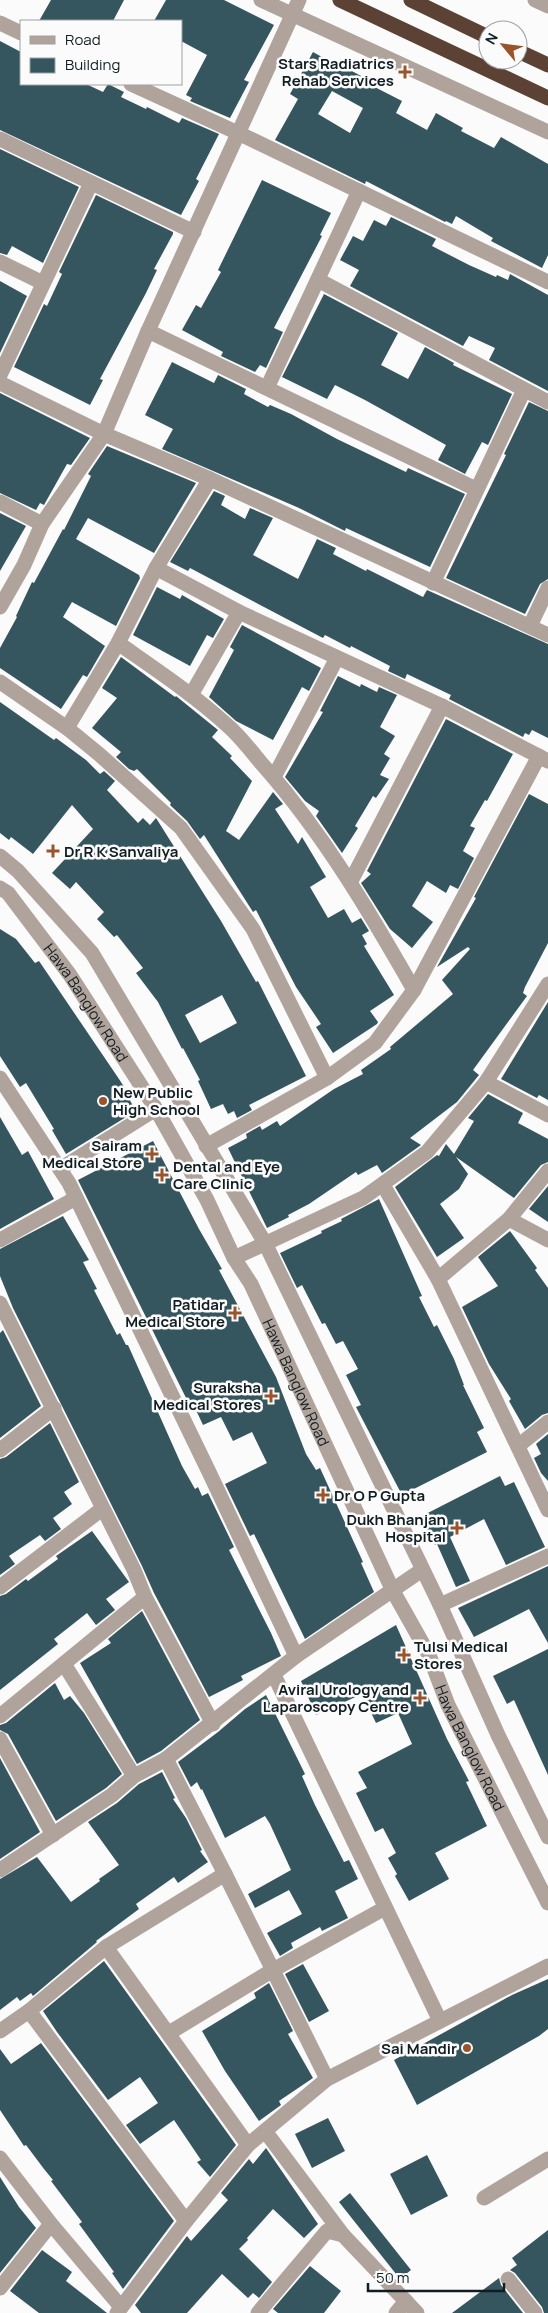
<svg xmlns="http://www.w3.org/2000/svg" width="548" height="2313" viewBox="0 0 548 2313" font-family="Manrope,sans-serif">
<rect width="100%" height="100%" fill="#fbfbfb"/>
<path fill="#35555f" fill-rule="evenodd" d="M51,0h73l-11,21h-74z
M166,0h58l50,25 -30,55 5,2 -19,36 -40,-17 2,-3 -6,-3 21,-40 -26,-14v-20h-27z
M0,41l21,11v32h65l17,8 5,-8 16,8 -3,5 25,12 1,-2 32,16 3,-5 37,16 -23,45 3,2 -18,34 -181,-85z
M313,52l34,19 1,-2 15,8 -2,3 41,21 -6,12 31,17 9,-17 27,15 -2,3 33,17 7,-11 47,27v91l-6,13 -51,-27 2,-3 -37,-22 -4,8 -6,-3 -1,1 -79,-41 -1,3 -90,-44 23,-41 -8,-5zM332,91l31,17 -13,25 -32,-19z
M0,149l79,38 -36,76 -31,-17 -5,9 -7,-2z
M262,180l69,33 -11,22 2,1 -48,92 9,4 -17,36 -6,-3 -5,7 -34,-16 2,-4 -41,-22 14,-25 5,3 20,-36 -3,-2z
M96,195l77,37v2l-19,35 3,1 -11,23 -46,86 3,1 -13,25 -76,-38 30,-63 3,2 7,-15 8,-17 -3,-2z
M391,217l45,22 -4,7 37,19 27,12 1,-2 11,5 2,-6 38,21v96l-59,-31 6,-12 -26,-12 -6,10 -113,-60 9,-16 -19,-10 13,-24 10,5 11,-21 12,6z
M0,281l27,15 -27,57z
M324,294l74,39 -17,32 27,14 17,-32 29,16 -1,2 59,29 -24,51 -6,-3 -17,32 -27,-14 8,-15 -81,-45 -30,-15 -8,14 -45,-22z
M172,362l42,21 4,-8 28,14 -2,5 24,13 2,-2 21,9 46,25 69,33 2,-4 57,26 -35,73 -84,-39 -1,3 -46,-23 -137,-59 11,-20 -28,-14z
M0,393l90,45 -19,27 -4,-1 -23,41 -4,-2 -4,7 -36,-17z
M529,402l19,9v168l-8,5 -15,30 -79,-36 60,-123 -2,-1z
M107,446l89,37 -42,70 -66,-35 -12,21 63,36 1,3 -24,48 -44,-24 -9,15 42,29 -18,31 -4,-2 -22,34 -61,-41v-20l17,-31 -1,-1 16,-34 2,1 29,-54 1,1 27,-54 -3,-2z
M214,491l11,5 -4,9 24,14 5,-11 23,10 -20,37 45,24 19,-40 19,9 -3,6 33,17 1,-2 56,28 4,-7 121,54v94l-16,-8 -3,5 -4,-2 -2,4 -74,-38 2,-4 -44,-21 -2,5 -17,-8 2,-5 -39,-20 -1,2 -25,-13 -2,3 -133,-70 -2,3 -18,-9z
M0,513l26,13 -26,45z
M157,587l23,12 2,-4 42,24 -11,19 -6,-3 -17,31 -57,-31z
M242,625l79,43 -12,23 -7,-4 -29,53 -37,-19 -27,-24 25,-47 -4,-3z
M121,657l54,40 1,-1 42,34 -6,7 20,19 -2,2 22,23 -26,50 13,9 34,-48 10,12 -8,5 23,35 4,-7 24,40 -16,10 18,31 16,-9 8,14 9,-5 8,13 -7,4 5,9 -3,2 30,49 -24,16 8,11 -1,2 -44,29 -17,-26 5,-3 -25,-37 -40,-77 -3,2 -49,-77 -4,4 -13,-18 -17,-16 1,-2 -34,-34 -3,2 -5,-2 -13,-12 5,-5 -29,-24 25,-30 -15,-10z
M338,676l22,11 1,-3 16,8 2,-5 18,8 -17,32 15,9 -11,18 6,4 -10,17 9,4 -13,19 -3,-2 -18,30 3,2 -16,25 -26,-37 3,-5 -14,-10 -20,-24 38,-65 -3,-1z
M0,702l54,38 2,-2 30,22 14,14 4,-3 11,10 -8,9 31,33 5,-5 7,7 6,-7 65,103 35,61 2,-1 48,95 -57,29 3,5 -15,8 -3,-7 -6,3 -5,-10 -12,5 -13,-28 2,-1 -17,-32 -1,1 -24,-47 -22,-29 7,-5 -26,-33 -3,2 -17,-18 7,-7 -28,-30 -6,7 -18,-16 41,-44 -21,-24 -39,49 -22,-17 -2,3 -9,-7zM222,995l15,28 -37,20 -15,-28z
M446,719l67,35 -26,47 -2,-1 -15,26 5,2 -12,23 11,7 -16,31 -8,-4 -4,8 -19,-12 -15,25 21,16 -21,26 -22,-19 -29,-46 10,-9 -4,-3z
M529,794l19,10v139l-23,44 -2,6 4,3 -54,74 6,5 -22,27 -47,36 11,7 -39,28 -5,-8 -19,10 -2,-3 -47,32 -21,11 1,2 -22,11 -39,-80 19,-10 -1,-4 14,-8 2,4 15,-9 3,5 54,-37 29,-15 -2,-4 30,-21 -1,-2 63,-53 -11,-14 28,-31 -2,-2 -31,20 39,-69 -2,-1z
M0,929l16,10 19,24 4,-2 80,118 11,17 -2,1 8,14 -70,43 -14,-24 2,-1 -28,-46 -6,4 -20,-31z
M548,1002v98l-9,-5 -2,3 -36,-19z
M488,1094l35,19 -5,10 30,16v23l-7,3 -27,33 -58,-41 12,17 -9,15 -19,15 24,34 -27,19 -42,-70 42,-32 2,1 7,-12 8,10 20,-33 -6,-3z
M0,1117l22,38 6,-4 26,48 -54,30z
M153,1141l46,88 23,40 -3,1 57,107 30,77 10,16 4,-2 43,94 -2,1 13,29 -69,47 -51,-105 -4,2 -25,-52 42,-21 -15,-31 -19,9 -12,-24 -18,8 -7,-15 -3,2 -115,-232z
M548,1186v36l-19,-13z
M379,1199l43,97 -3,1 15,30 3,-2 17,34 10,26h-1l21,43 -7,4 10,20 -85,43 -46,-88 5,-2 -15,-30 12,-6 -15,-28 -7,3 -11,-21 -3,1 -20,-39 -5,3 -17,-35 42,-20 -1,-2 21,-10 -1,-2z
M63,1216l26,44 -6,2 14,27 -3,1 23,45 3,-2 6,12h2l54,121 13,23 3,-2 4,9 6,-3 26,54 -5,3 42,83 10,23 -40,20 2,4 -34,17 -55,-104 -12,-27 -129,-258 -13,-32v-27z
M510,1231l27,37 -2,2 13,18v125l-6,2 -17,14 -16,-28 2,-2 -22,-35 -27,-57 36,-21 -20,-29z
M3,1330l38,76 -41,32v-105z
M50,1423l29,59 -15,10 8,12 -19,14 8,11 -16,12 -5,-6 -31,21 6,8 -15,11v-116l6,-2z
M548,1434v47l-7,-8 -7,-15 7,-4 -5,-10z
M500,1476l5,10 9,-4 31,65 -39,18 -22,-46 -34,18 20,44 -14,6 -19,-43 -2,1 -15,-28z
M92,1531l37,51 -23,17 9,11 -19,15 -9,-12 -33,26 4,5 -58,46v-94l6,-2 20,-15 2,2 30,-22 -2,-3z
M548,1566v77l-19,-34 -55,28 -16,-29z
M142,1611l58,109 -39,31 -24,13 -57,-101 31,-20 -3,-4z
M396,1625l51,114 22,42 -3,1 21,44 -52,27 14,26 -40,22 -14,-25 2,-2 -9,-16 8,-5 -13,-25 -8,4 -19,-39 11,-5 -9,-16 54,-28 -14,-31 -22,10 -14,-29 -46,21 -15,-34z
M548,1649v126l-34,-75 -7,4 -14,-28z
M55,1683l9,17 6,-4 14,17 38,61 -16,14 -50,33 -48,-87 -8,-4v-5l6,-2z
M266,1695l39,79 -3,2 13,29 29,57 5,-2 9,19 -23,12 13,27 -26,13 -2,-4 -29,16 2,5 -13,8 -13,-23 35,-19 -13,-24 -34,18 -7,-14 43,-24 -21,-46 -5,-8 -40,22 -23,-49 -1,1 -4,-8 -6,5 -13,-25 40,-30 27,-23z
M0,1758l40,74 -40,27z
M162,1772l13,26 -2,1 13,19 16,32 -2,1 8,11 -30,21 -4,-6 -38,27 3,5 -43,32 1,1 -64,54 -2,-3 -11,8 -3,-4 -17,13v-131l37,-22 34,45 29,-21 -1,-2 20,-14 -31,-43 29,-19 22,-19z
M104,1961l132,184 -26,32 -13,-15 4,-2 -27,-40 -34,24 -14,-19 32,-22 -18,-26 -32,23 -51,-68 -14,-21z
M303,1964l26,47 -20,11 -24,-48z
M548,1979v50l-9,7 -122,69 -23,-45 118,-65z
M269,1983l24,48 -5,3 25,44 -34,23 2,4 -22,16 -34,-50 -23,-40 54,-33 -2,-5z
M41,2043l133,178 -51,68 -11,-16 2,-1 -35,-48 3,-2 -31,-41 2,-1 -9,-11 -18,-24 -2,1 -24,-36v-61l11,15z
M328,2118l17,33 -33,17 -17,-34z
M266,2148l52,76 -14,14 -31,-29 -26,29 1,2 -9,9 33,33 -13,16 -6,-5 -5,5 -26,-24 -35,39h-46l-6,-8 52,-69 4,5 37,-41 -7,-7 28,-34 4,5z
M427,2155l21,41 -37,19 -21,-41z
M0,2177l19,30 17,21 -36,45z
M350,2193l61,77 -11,9 -61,-77z
M548,2230v83h-4l-2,-6 -27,-34 -5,-3 7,-5 -5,-7z
M42,2250l30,22 -6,9 41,32h-68l-29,-22z
M310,2266l31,25 -17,22h-46l-5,-4z
M499,2278l2,7 22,28h-71z"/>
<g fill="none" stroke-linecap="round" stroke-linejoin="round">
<g stroke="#b0a39c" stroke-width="15">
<path d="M261,0l287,132"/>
<path d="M535,0l13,6"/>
<path d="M0,23l21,10"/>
<path d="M131,84l107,49 310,149"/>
<path d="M0,139l194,93"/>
<path d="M0,262l43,21"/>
<path d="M318,280l230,122"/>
<path d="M148,331l328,158"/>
<path d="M0,375l91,-192"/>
<path d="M0,383l104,51 106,45 338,156"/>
<path d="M267,388l92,-197"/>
<path d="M0,502l42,22"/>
<path d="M156,568l83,44 203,94 106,55"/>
<path d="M433,583l91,-193"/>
<path d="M0,607l24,-42 18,-41 62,-90 44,-103 151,-331"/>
<path d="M530,626l18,-38"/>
<path d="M118,643c37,26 75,51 109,82 13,11 24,26 35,39 61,69 107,147 152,226"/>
<path d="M0,682l67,46 33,27 81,73 72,101 74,149"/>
<path d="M191,695l48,-83"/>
<path d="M67,728l51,-85 38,-75 54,-89"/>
<path d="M274,777l63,-119"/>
<path d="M0,856l18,15 74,82 173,290 175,362 58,130 50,102"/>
<path d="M351,881l91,-175"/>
<path id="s1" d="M0,888l8,5 62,82 86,134 51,91 27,58 17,26 142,307 36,64 19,50 100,198"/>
<path d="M0,1078l69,105 140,289 87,184"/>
<path d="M486,1082l62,33"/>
<path d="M206,1146l121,-68 48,-35 39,-53 125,-234"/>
<path d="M60,1169l96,-60"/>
<path d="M383,1185l55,94 110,231"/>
<path d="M509,1219l39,21"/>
<path d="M0,1240l76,-42"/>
<path d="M234,1258l129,-60 64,-46 59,-70 62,-98"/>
<path d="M438,1279l71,-60 39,-48"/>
<path d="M0,1303l134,267 11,27 68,127"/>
<path d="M518,1446l30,-24"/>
<path d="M0,1450l54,-42"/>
<path d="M0,1587l102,-78"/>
<path d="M440,1605l108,-49"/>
<path d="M64,1664l70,112"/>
<path d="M274,1675l166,346"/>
<path d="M0,1716l145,-119"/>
<path d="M0,1739l53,96"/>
<path d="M166,1759l59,115 102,205"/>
<path d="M0,1870l112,-75 22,-19 32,-17 130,-103 126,-86"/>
<path d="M106,1947l142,198"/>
<path d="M29,2011l157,210 -69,92"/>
<path d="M0,2031l29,-20 77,-64 119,-73"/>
<path d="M169,2033l104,-63 112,-62"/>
<path d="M265,2131l78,104"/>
<path d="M0,2158l51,66 70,83"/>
<path d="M484,2198l64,-39"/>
<path d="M186,2221l62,-76 79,-66 221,-113"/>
<path d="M508,2279l27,34"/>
<path d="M0,2288l51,-64"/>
<path d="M258,2313l69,-82 16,4 74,78"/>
<path d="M396,2313l10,-12"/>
</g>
<path stroke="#5b4234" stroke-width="15" d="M340,0l208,98
M411,0l77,37
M518,51l30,14"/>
</g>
<g fill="#9a542b" stroke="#fbfbfb" stroke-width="2">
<path d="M402.5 64.5h5v5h5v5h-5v5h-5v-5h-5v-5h5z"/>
<path d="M50.5 843.5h5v5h5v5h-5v5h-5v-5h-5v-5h5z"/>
<circle cx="103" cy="1101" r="5"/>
<path d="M149.5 1146.5h5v5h5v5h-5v5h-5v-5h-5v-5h5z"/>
<path d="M159.5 1167.5h5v5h5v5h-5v5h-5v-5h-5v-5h5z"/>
<path d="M232.5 1305.5h5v5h5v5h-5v5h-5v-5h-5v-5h5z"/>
<path d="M268.5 1388.5h5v5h5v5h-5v5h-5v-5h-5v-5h5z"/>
<path d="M320.5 1487.5h5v5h5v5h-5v5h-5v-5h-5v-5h5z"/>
<path d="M454.5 1520.5h5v5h5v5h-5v5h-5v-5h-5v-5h5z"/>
<path d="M401.5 1647.5h5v5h5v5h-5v5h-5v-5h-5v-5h5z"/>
<path d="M417.5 1690.5h5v5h5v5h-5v5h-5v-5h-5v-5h5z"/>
<circle cx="467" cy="2048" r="5"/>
</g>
<g text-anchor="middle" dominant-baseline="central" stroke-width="5" stroke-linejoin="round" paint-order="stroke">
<g font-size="15" font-weight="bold" fill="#101d22" stroke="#fbfbfb" text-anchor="end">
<text x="394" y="63">Stars Radiatrics<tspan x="394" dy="17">Rehab Services</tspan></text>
<text x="64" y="851" text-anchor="start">Dr R K Sanvaliya</text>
<text x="113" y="1092" text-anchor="start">New Public<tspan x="113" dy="17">High School</tspan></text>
<text x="142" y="1145">Sairam<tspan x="142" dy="17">Medical Store</tspan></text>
<text x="173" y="1166" text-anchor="start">Dental and Eye<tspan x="173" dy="17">Care Clinic</tspan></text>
<text x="225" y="1304">Patidar<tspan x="225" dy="17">Medical Store</tspan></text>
<text x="261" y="1387">Suraksha<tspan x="261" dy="17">Medical Stores</tspan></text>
<text x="334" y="1495" text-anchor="start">Dr O P Gupta</text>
<text x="446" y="1519">Dukh Bhanjan<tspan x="446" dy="17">Hospital</tspan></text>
<text x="414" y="1646" text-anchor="start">Tulsi Medical<tspan x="414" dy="17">Stores</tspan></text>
<text x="409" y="1689">Aviral Urology and<tspan x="409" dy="17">Laparoscopy Centre</tspan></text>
<text x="457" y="2048">Sai Mandir</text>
</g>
<g font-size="15" fill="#101d22" stroke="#fbfbfb">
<text stroke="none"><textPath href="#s1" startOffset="144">Hawa Banglow Road</textPath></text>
<text stroke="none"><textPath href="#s1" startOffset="579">Hawa Banglow Road</textPath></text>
<text stroke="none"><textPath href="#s1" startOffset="984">Hawa Banglow Road</textPath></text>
</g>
</g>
<rect x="20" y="20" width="162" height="65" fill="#fbfbfb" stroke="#9da2a4"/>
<rect x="30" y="36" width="25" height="8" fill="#b0a39c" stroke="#9da2a4"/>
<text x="65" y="45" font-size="15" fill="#101d22">Road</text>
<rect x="30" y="58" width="25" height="15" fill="#35555f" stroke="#9da2a4"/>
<text x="65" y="70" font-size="15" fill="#101d22">Building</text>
<g transform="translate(503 45) rotate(299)"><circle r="24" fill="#fbfbfb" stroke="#9da2a4"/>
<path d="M0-4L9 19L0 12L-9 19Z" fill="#9a542b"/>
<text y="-8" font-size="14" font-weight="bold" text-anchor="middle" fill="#101d22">N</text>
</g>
<path d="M368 2283v8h136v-8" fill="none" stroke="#101d22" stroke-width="2.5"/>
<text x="376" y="2283" font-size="15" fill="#101d22" stroke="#fbfbfb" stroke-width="4" paint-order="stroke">50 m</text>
</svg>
